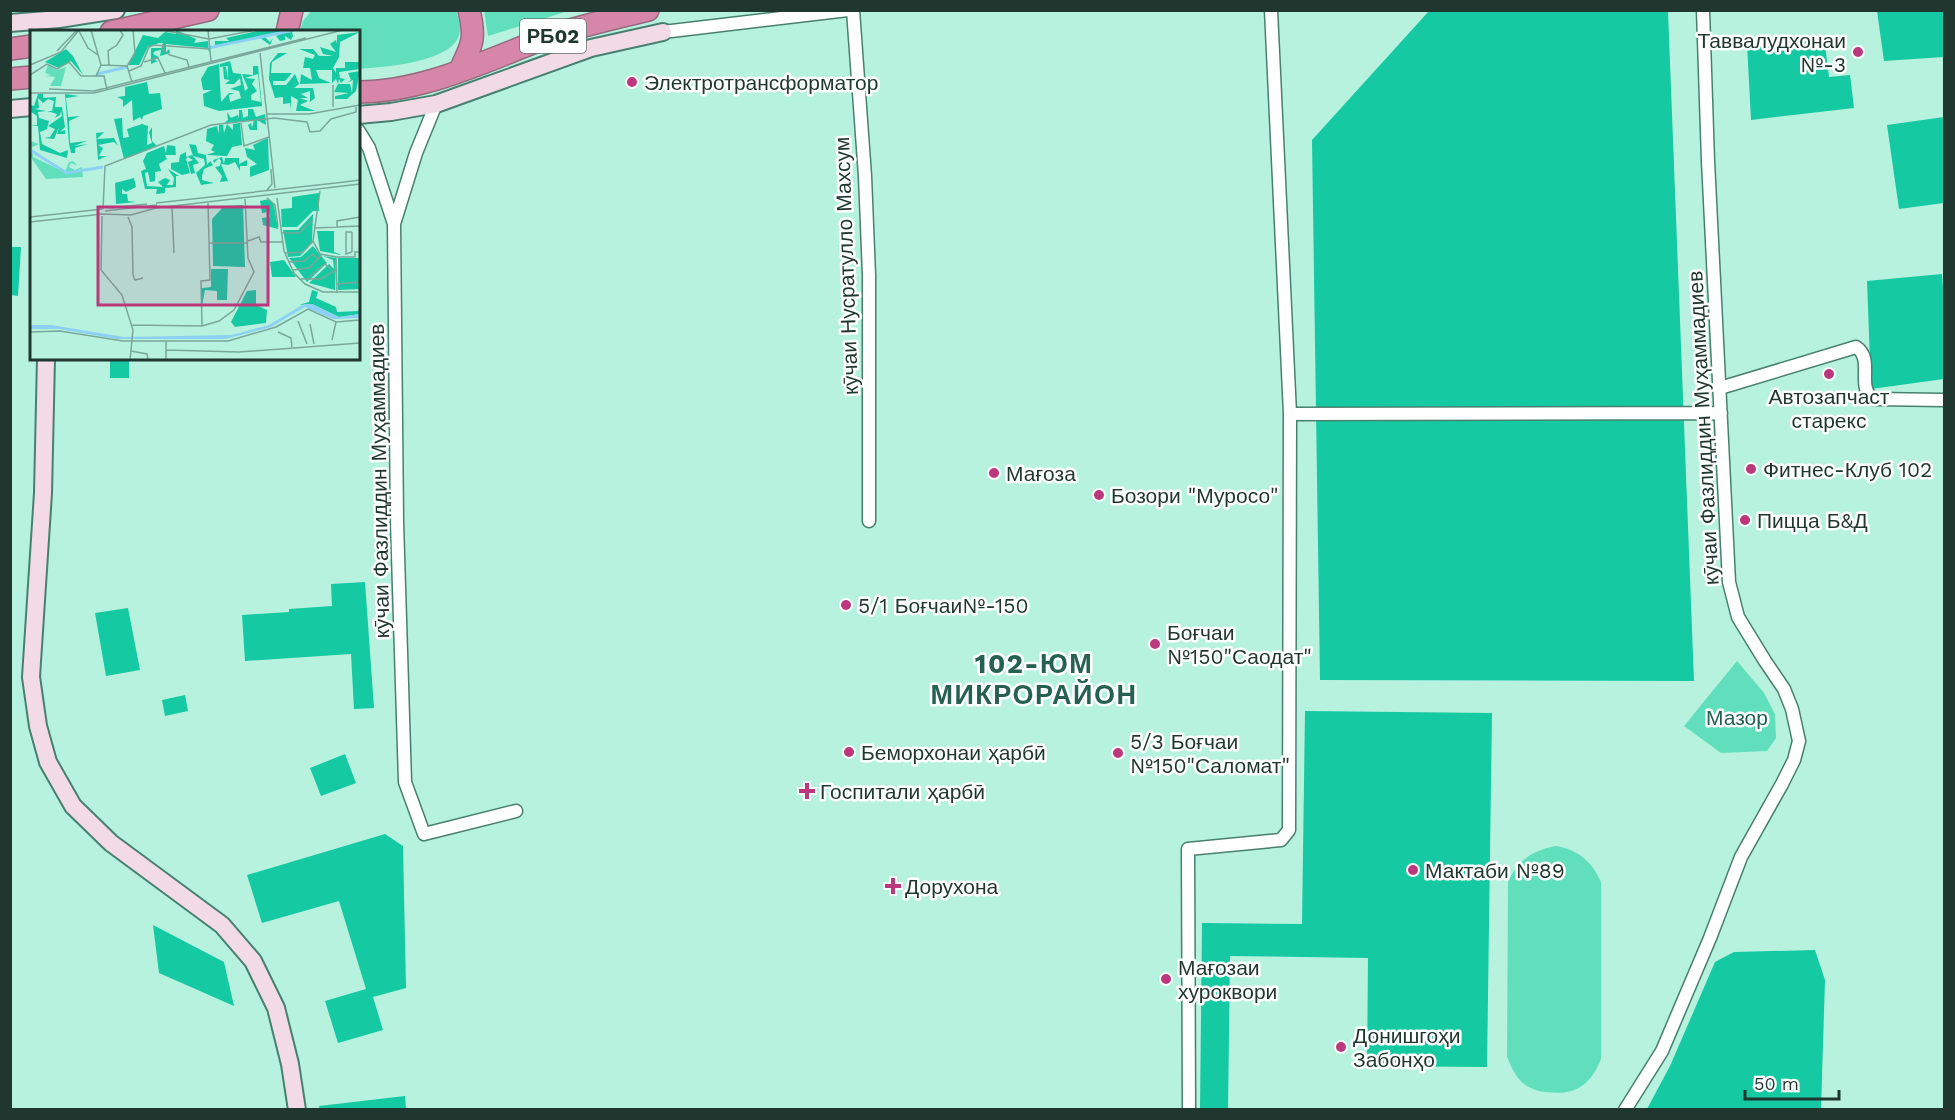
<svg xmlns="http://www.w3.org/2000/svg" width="1955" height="1120" viewBox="0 0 1955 1120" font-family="'Work Sans',sans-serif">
<rect width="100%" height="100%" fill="#b7f2df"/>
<path fill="#61dfbd" d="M312,10l144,1c3,8 6,18 2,27 -12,25 -75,29 -99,31l-1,-37 -58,-1 3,-10z
M484,11v-1l84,1 -80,25z
M1737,661l27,32 11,21 1,24 -9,13 -46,2 -37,-27z
M1556,846c22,4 36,15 45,36v177c-10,26 -26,37 -54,33 -6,0 -13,-2 -18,-5 -12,-6 -17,-18 -22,-30l1,-175c10,-22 25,-32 48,-36z"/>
<path fill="#15c9a3" d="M1429,11h239l26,670 -374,-1 -8,-540z
M1877,11h67v46l-60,4z
M1824,37l5,40 21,-2 4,33 -103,12 -4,-76z
M1944,117v86l-45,6 -12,-84z
M10,247h11l-3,49 -7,-1z
M1942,274l2,29v76l-73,10 -4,-108z
M110,359h19v19h-19z
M365,582l9,126 -20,1 -3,-55 -106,7 -3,-46 47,-3v-3l43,-3 -1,-22z
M128,608l12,62 -34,6 -11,-63z
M185,695l3,16 -23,5 -3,-16z
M1305,711l187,2 -5,354 -120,-1 1,-108 -138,-2 -2,153h-28l2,-186 100,1z
M345,754l11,29 -35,13 -11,-28z
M385,834l18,12 3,142 -33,9 10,33 -45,13 -13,-42 41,-12 -27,-88 -77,22 -15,-48z
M153,925l71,37 10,44 -75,-33z
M1815,950l10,30 -4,129h-174l23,-43 45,-104 19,-10z
M405,1096l1,13 -86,1 -1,-4z"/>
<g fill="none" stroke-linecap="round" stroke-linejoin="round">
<g stroke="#48806f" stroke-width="15">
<path id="street" d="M853,10l12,166 4,99v246
M663,32l185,-22
M358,130l11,18 25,76 3,298 8,260 19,52 92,-23
M394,224l22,-71 20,-49
M1720,388l136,-41c19,12 -1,41 18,52l70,1
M1290,414l431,-1
M1189,1110l-1,-261 93,-9 8,-10 1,-416 -19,-404
M1625,1110l37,-59 48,-113 31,-81 41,-73 12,-24 5,-19 -7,-32 -8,-20 -19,-28 -27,-44 -9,-35 -21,-421 -5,-151"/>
</g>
<g stroke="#48806f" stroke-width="20">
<path id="secondary" d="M10,23l49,-4 57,-9
M10,109l22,-2
M358,115l33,-3 45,-8 155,-56 72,-16
M46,358l-3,135 -12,184 7,49 10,36 25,44 38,37 111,82 31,36 23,47 14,56 7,46"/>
</g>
<g stroke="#956a7e" stroke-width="24">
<path id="highway" d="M111,32l97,-22
M287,32l5,-22
M10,49l22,-3
M460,70c12,-25 16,-31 9,-60
M10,79l22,-2
M358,92c67,0 131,-33 193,-56 32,-11 65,-18 97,-26"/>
</g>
<use href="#street" stroke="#fff" stroke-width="12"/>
<use href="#secondary" stroke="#f2dbe5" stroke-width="16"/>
<use href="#highway" stroke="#d586a9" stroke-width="21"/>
</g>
<g fill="#bc387d" stroke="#fff" stroke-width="2">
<circle cx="1858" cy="52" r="6"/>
<circle cx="632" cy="82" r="6"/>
<circle cx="1829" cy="374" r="6"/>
<circle cx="1751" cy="469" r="6"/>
<circle cx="994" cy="473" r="6"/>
<circle cx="1099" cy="495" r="6"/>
<circle cx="1745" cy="520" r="6"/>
<circle cx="846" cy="605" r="6"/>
<circle cx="1155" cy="644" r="6"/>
<circle cx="849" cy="752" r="6"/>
<circle cx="1118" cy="753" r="6"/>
<path d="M804 782h6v6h6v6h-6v6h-6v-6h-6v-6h6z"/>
<circle cx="1413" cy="870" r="6"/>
<path d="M890 877h6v6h6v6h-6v6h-6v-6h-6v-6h6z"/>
<circle cx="1166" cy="979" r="6"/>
<circle cx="1341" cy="1047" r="6"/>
</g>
<g text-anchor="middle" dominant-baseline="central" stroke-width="5" stroke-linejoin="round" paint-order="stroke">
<rect fill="#fff" stroke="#62736d" stroke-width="1.5" x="520" y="19" width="66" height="34" rx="4.5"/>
<g font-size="20" font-weight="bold" fill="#1f372f">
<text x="553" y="36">РБ02</text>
</g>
<g font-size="21" fill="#1f372f" stroke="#fff" text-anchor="start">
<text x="1846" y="40" text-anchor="end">Таввалудхонаи<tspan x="1846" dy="24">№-3</tspan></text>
<text x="644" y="82">Электротрансформатор</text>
<text x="1829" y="396" text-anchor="middle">Автозапчаст<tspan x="1829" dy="24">старекс</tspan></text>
<text x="1763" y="469">Фитнес-Клуб 102</text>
<text x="1006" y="473">Мағоза</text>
<text x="1111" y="495">Бозори "Муросо"</text>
<text x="1757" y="520">Пицца Б&amp;Д</text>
<text x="858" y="605">5/1 Боғчаи№-150</text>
<text x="1167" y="632">Боғчаи<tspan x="1167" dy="24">№150"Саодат"</tspan></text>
<text x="1130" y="741">5/3 Боғчаи<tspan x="1130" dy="24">№150"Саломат"</tspan></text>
<text x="861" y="752">Беморхонаи ҳарбӣ</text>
<text x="820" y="791">Госпитали ҳарбӣ</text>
<text x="1425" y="870">Мактаби №89</text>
<text x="905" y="886">Дорухона</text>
<text x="1178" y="967">Мағозаи<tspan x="1178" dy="24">хуроквори</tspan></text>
<text x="1353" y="1035">Донишгоҳи<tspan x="1353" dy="24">Забонҳо</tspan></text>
</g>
<g font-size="21" fill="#1f372f" stroke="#fff">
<text transform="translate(846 266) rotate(-92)">кӯчаи Нусратулло Махсум</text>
<text transform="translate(1703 428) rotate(-93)">кӯчаи Фазлиддин Муҳаммадиев</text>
<text transform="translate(379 481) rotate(-91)">кӯчаи Фазлиддин Муҳаммадиев</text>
</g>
<g font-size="21" fill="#23604f" stroke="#fff">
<text x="1737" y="717">Мазор</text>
</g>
<g font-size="27" font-weight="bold" letter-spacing="1.5" fill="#266050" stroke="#fff">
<text x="1034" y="664">102-ЮМ<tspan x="1034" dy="31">МИКРОРАЙОН</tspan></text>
</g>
</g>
<g transform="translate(30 30)">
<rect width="330" height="330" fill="#b7f2df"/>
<path d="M18,35l9,5 9,-3 -5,19h-11l5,-9 -10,-1 6,-1 -6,-2zM0,111l9,3 -7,3 1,10 32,15 4,-10 4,-1 5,5 -7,-3 -2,4 6,3 7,-3 1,10 -37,2 -16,-23z" fill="#61dfbd"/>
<path d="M146,0l20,9 -2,4 14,-2 1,11 -2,-4 -41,-4v8l3,-3 1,4 -10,3 1,-6 -6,1 -2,3 6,3 -5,3 4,1 -7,3v-16h11l1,-5h-4l-11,4 -9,18h-11l15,-30 15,3 7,-6 11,2zM231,0h31l-6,3 6,-1 1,4 -2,4 -6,-4v4l-5,1 -4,-5 7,-3 -18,4 5,5 3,-4 -3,7 -11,-8 -44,9v-5h14l-3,-3zM330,2l-20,10 -1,15 -6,11 3,5v-5h9v-6h15v7l-21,3 1,6 5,1 -4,4 -2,-4 -1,5h12l2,9 1,-13 -7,3 5,-3 -3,-7 12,-2 -4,20 -9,8h-12v-3l14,-3 -15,-1 4,-8 -2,-5 -4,4v-13h-16l3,8 12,5 -31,1 1,-10 11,6 -2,-12h-7l2,-11 8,2 2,-4 -16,-6h14l6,7h14l-10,-2 -3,-7 16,5 -6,-8 6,-4 1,4v-9zM36,19l7,7 10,19 -12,-14 -12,7 -14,-6zM248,23h9l-15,9 -1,11h21l-7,8h-12v4h13l9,-11 4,10 -5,4h19l2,10 -5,4v-11l-9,3 7,4h-8l8,3 -8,4 15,6h-19l2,-11 -7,-4v14l-1,-7 -7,1v-7l-8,1 -6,-19 1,-16zM200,31l3,12 8,1 4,17 3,-3 -6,-14 11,1v-9h5l4,40 -43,5 -15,-5 -1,-12 9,-4h-9l-2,-11 7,-12 11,-3 2,38 8,-9h5l-5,2 1,7 11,-4 -2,-7 -9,-2 11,-4 -1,-7 -6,6h-9l5,-4 -6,-1 -1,-12h3l2,12v-13l-8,1v-3zM228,44l3,28 -9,-2v3l-1,-8 6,-4 -5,-7 3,-5 -10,-1zM117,52l2,12 11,-1 2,16 -19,7 -1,4 -2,-3 -7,4 -1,-21 -9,7v-7l-6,-3 8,-1v-9zM8,64h5v4l13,-1 -1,10h7l3,20 -5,5 5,-2v4h-8l2,-7 -5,12 -10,-1 6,-1 5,-8 -7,-3 14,-10 -1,-5 -1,4 -5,3 2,-4 -10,-3h5l2,-10 -6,-2 -5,4 -5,-5 1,10 -4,1 11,2 -8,1 1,6 10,3 -2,8 -7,3 2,12 18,9 8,-3 -1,8 -27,-8 -2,-24h-8l7,-1v-9l-7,-5v-6l4,1zM35,64l14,2 -13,2 2,19 12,-1 -11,5 1,22 17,-2 -13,5 14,-2 -13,4v5h-4l-2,-9zM218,79h5l3,8 9,-3 1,11 -9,-5v10h-7l-2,-5 3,-2 1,5 2,-8 -30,3 4,-3 -1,-8 4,6 7,-3 1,4v-9h3l1,8 5,-2zM92,88l1,20 6,-1 -2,-8 15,-5 6,2 -1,19 5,-2 -3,-11 3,-5v14l5,5 -33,13 -10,-40zM210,93l2,22 -10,2 -5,9 -21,-1 9,-3 -4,-2 3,-5 -8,-4 1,-12 10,-3 2,8v-9h4l1,8 3,-9 6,6v-6zM74,102l-7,7 17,-1 4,8 -4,-4 -16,3 5,3 -4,8h8l-9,4 -2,-27zM238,108l1,32 -19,7v-10l7,-3 -10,-7 -2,-9 10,2 -2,-5zM159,114l7,1 2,8 8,2 1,10 3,-4 3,4 -9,4 -2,7v4l12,3 -13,2 -5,-12 9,-8 -1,-6 -11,-3zM137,115l8,1 1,9h-11l2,4 -8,5 2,7 -6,1v9l-5,1 -2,-10 -3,1 2,13 16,1 -5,-5 7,-4 5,2 -3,5h6l1,-7 -6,-9 11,7h-3v11l-11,1v5l-9,1 1,-5h-12l-4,-18 5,-2 -3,-8 4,-8 17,-7 2,7zM156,122v5l6,-2 7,8 -6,2 2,8 -4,1 -3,-12 5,-2 -5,-3 -2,2 4,14 -8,2 -11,-6v-6l8,-1 1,-7zM192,127l2,7 1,-6h14v6l8,-4v6h-7v5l-5,-9 -7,3 -7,-1 7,17 -8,1 2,-6 -7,-9 5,-1 1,-5 -2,-3 -5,5 -1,-3zM104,148l2,9 -10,5 -4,-3v5h5l1,7 8,1 -20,2 -1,-21zM289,163v18h-6l-16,16h-15l-1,-18 11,-1v-11zM239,169l5,6 4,24 -15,-4 -1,-7 8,-1 -1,-5 -7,1 -2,-12zM213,175l2,62 -32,-1 -1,-47 12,-13zM283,184l-1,29 -12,13 -12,1 -5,-27h15zM287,201h17v21l8,3 -22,-4zM283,216l14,17 -20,19 -18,-24 12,-1zM293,226l13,2 -1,32 -26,-7 20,-19 5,5 -1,-9zM308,228h22v31l-22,1zM254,230l12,17h-24l-2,-15zM181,239h17l-1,31h-10v-9l-12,-1 -3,16v-18l9,-1zM226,260v15l11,5 -1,13 -31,4 -4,-5 16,-31zM282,260l6,2 -2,6 20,9 1,5 21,-1 2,-4v7l-21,3 -27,-13 -13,1 10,-3z" fill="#15c9a3" fill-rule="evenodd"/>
<path d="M274,274h8l27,13 21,-3v4l-27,1 -28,-12 -34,20 -46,12h-108l-58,-10h-29v-4h21l73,12 108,-2 37,-10z" fill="#8cd0f3"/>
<path fill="none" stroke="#8cd0f3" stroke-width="3" d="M178,18l86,-18M67,44l30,-7M0,120l37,23 36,-6"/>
<path fill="none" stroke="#7aa799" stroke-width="1.5" d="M61,0l10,35M132,0l47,9 47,-9M178,0l3,31M49,1l9,17 10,7M133,14l-1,5 8,6 17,5 2,7M27,21l20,-21M230,23l15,135M114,32l14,-4 7,15M0,35l31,-13 18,-22M71,35l26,1M79,35l-1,-14 9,-6 6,-10 -3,-5M99,41l12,-5 8,-19 5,-2 56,4M0,45l17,-11 10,5 12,-7 12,14h15l5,-11M66,46h8l3,14M102,52l-5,-16 8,-13 -2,-23M303,55v22M19,59l45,2 212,-53M0,63h64l249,-63M236,84h43l51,-9M211,93l3,23 25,-9M306,153l24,-3M237,160l5,-6 -1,-15M290,161l-7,50 7,13 16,3 1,36M237,168l8,7 3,22M247,168l7,53 10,22 11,11 18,8h37M126,173l180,-20M79,178l38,-4M142,178l2,45M73,179l2,-43 106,-41 63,-7 33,4 3,10 10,-1 11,-12 25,-7v-7M75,181l52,-6M72,186l-1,54 21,25 11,35 -3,30M0,187l73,-8M98,187l4,10 1,48 2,5 8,-2M0,192l72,-8 29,1 25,-7 204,-24M307,197v-6l23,-4M284,198l46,-2M322,202v20M252,203h17l14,-13M218,211l11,-4 2,5h22M180,213h37M322,222l-6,2v-22h6M255,223l18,-1 10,-11M307,227h18v-5h5M258,232l16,-1 9,-7 5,5M263,240l16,-2 13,-13M279,247l16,-13 6,5M271,249h20l16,-10M307,254l23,-2M268,291l9,23M280,294l4,20M101,295l71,1 17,-5 15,-11 20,-38 -6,-14 -3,-59M172,296l-1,-45 9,-1 -2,-77M0,302l30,-1 63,10h105l48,-14 32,-18 28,13 24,-2M248,302l13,6 1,9M302,310l4,-18M136,320l73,2 121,-9M101,321l16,3 1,6M136,330v-19"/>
<path fill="#bc387d" fill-opacity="0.15" stroke="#bc387d" stroke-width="3" d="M68,177h170v98h-170z"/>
<rect width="330" height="330" fill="none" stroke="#1f372f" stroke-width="3"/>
</g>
<rect width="1955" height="1120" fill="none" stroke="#1f372f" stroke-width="24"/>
<path d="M1745 1090v9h94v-9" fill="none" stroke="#1f372f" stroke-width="3"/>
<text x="1754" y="1090" font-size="18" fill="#1f372f" stroke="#ffffff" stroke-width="4.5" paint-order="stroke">50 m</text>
</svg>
